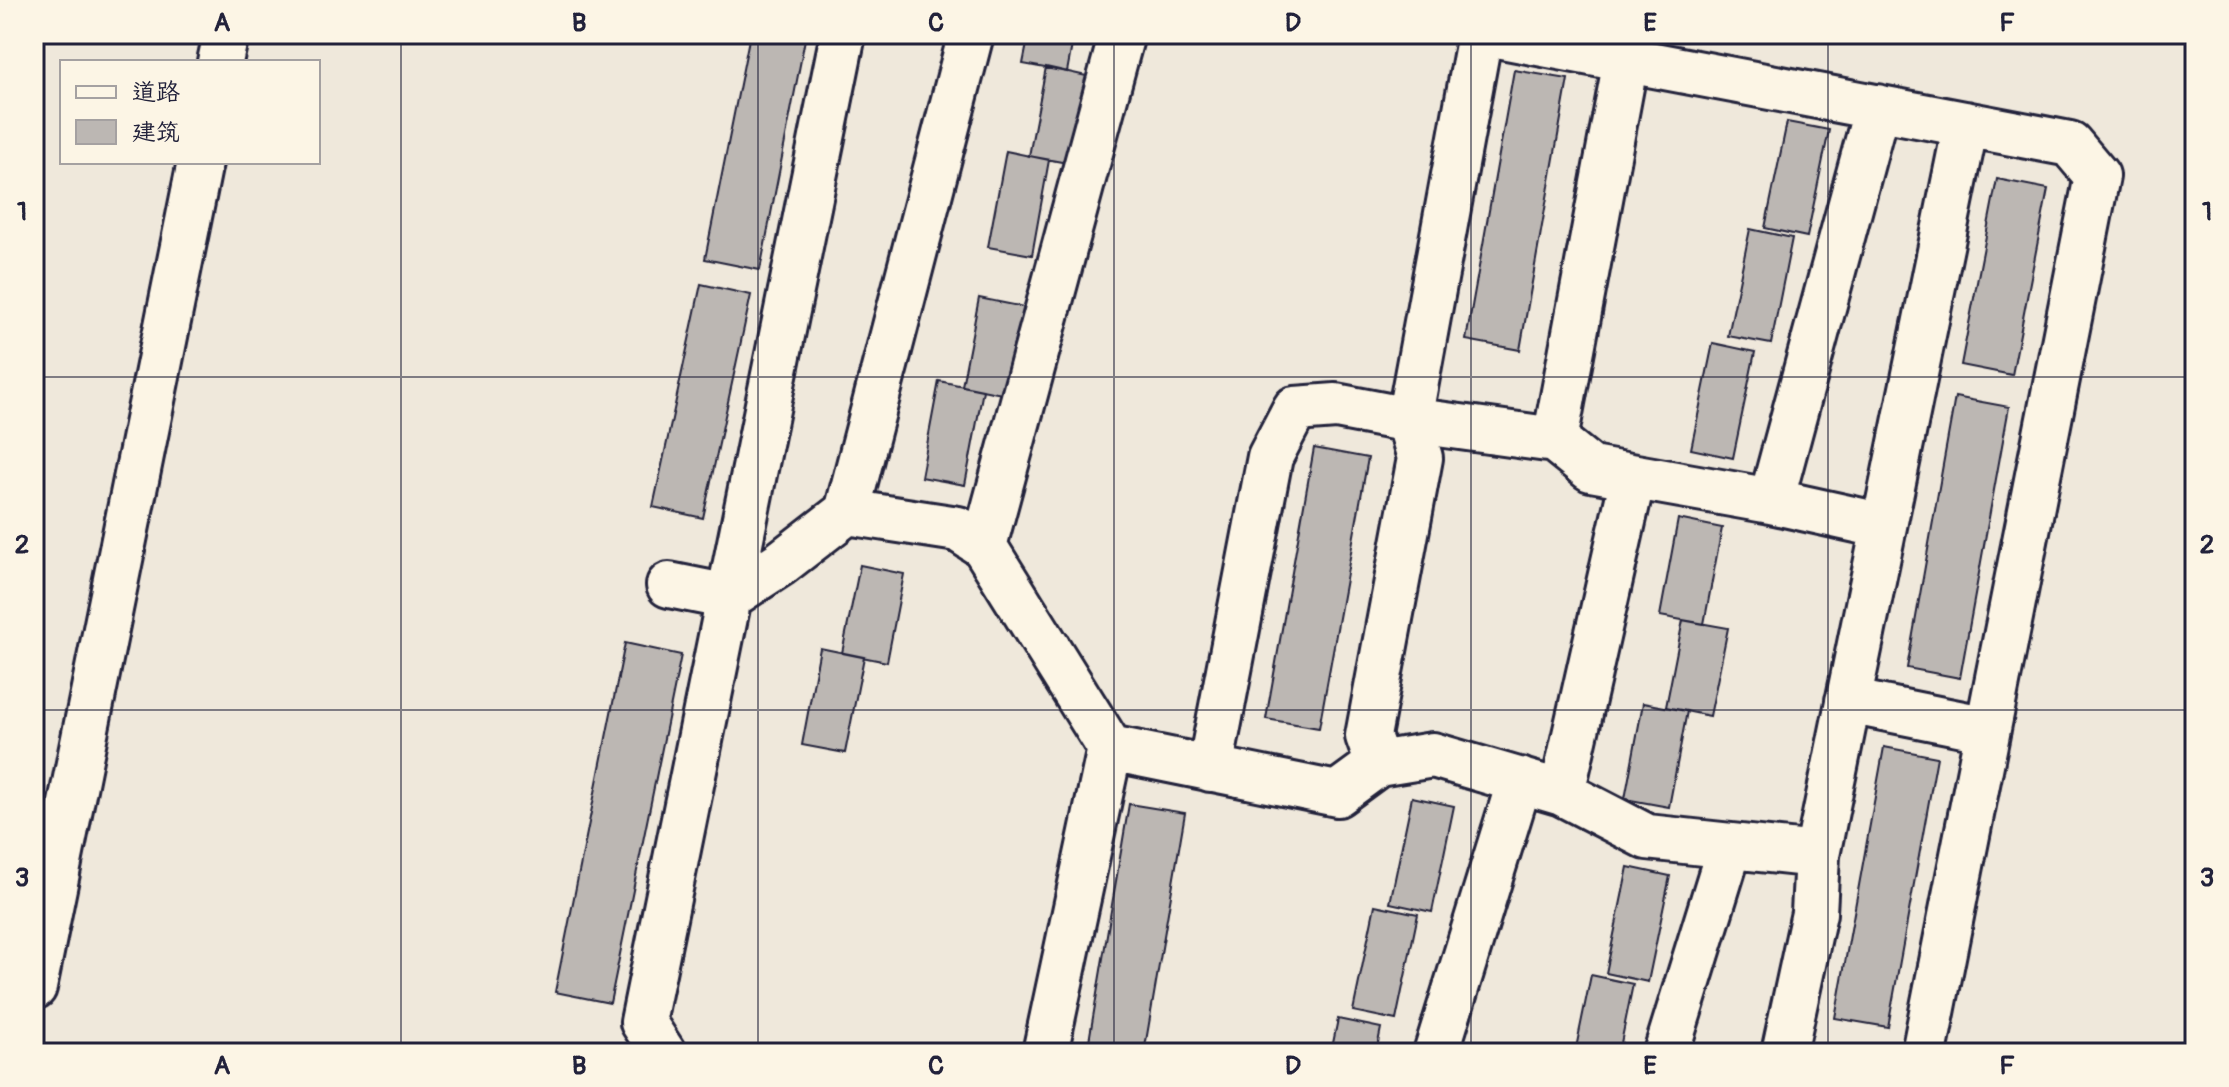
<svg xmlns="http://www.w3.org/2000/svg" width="2229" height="1087" viewBox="0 0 2229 1087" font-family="Pangolin,'LXGW WenKai TC',sans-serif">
<rect width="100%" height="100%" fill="#efe8db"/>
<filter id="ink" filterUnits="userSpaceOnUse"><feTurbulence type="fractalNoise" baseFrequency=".0125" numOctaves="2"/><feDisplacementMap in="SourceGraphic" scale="16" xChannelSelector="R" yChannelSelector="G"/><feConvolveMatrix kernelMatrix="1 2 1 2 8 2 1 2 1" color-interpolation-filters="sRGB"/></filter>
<g filter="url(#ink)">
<path fill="#bcb7b3" stroke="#22223b" stroke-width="2" d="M750,34h56l-46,236 -55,-11z
M1029,34h45l-7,38 -44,-8z
M1046,67l45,10 -18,87 -44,-8z
M1514,70l54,9 -48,271 -54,-10z
M1787,122l42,8 -22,107 -42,-9z
M1006,151l43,9 -17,95 -44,-8z
M1997,179l51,10 -36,186 -51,-10z
M1750,229l42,9 -21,106 -43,-8z
M701,284l50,11 -48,223 -50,-11z
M979,298l45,9 -17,88 -45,-9z
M1713,343l42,9 -22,106 -42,-9z
M939,381l44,9 -18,95 -44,-8z
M1955,397l54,10 -49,271 -53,-10z
M1314,448l54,10 -49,270 -53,-9z
M1678,519l44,9 -18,96 -44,-8z
M860,565l44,9 -17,88 -45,-9z
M1683,620l45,8 -18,88 -44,-9z
M625,643l56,12 -71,348 -55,-11z
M820,648l44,9 -19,96 -43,-8z
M1643,703l44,8 -18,96 -44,-8z
M1884,747l53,10 -49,270 -53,-9z
M1412,797l42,9 -22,106 -42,-9z
M1129,804l56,9 -41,240h-57z
M1628,867l42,9 -22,106 -42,-9z
M1375,905l43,9 -22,106 -43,-9z
M1591,975l42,9 -14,69h-44z
M1338,1019l43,9 -5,25h-45z"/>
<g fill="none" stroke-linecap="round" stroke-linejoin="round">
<g stroke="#22223b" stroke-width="50">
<path id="minor" d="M1491,34l579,110 27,32 -173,877
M220,62l6,-28
M1555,440l71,-380
M1771,501l106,-394
M847,512l124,-478
M984,546l138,-512
M669,585l60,12 52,-34 66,-51 111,17 26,17 126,202 227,46 41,-30 55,-9 129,38 85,44 170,18
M1848,701l140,28
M1378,764l-10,-28 52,-278 -11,-38 71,-386
M1210,769l60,-312 25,-48 41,-3 73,14 146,20 36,29 180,32 113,25
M1562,793l71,-316
M34,987l166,-825
M663,1053l-20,-31 200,-988
M1045,1053l65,-305
M1436,1053l84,-273
M1666,1053l64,-207
M1784,1053l30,-140 3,-58 149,-731"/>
</g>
<use href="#minor" stroke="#fcf5e5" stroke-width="44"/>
</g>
</g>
<path fill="none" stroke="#22223b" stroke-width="2" stroke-opacity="0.55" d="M401,34v1019M758,34v1019M1114,34v1019M1471,34v1019M1828,34v1019M34,377h2161M34,710h2161"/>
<rect width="2229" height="1087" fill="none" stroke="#fcf5e5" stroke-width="88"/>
<rect x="60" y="60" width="260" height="104" fill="#fcf5e5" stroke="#a5a1a1" stroke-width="2"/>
<rect x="76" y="86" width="40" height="12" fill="#fcf5e5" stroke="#a5a1a1" stroke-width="2"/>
<text x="132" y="100" font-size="24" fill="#22223b">道路</text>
<rect x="76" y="120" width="40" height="24" fill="#bcb7b3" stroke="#a5a1a1" stroke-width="2"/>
<text x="132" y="140" font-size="24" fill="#22223b">建筑</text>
<rect x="44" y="44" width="2141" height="999" fill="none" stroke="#22223b" stroke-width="3"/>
<g font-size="26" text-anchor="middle" font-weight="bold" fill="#22223b">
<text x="222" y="31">A</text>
<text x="579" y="31">B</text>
<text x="936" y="31">C</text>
<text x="1293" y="31">D</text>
<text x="1650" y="31">E</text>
<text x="2007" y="31">F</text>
<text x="22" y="220">1</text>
<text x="2207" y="220">1</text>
<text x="22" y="553">2</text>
<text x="2207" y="553">2</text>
<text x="22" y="886">3</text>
<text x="2207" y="886">3</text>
<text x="222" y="1074">A</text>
<text x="579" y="1074">B</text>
<text x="936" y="1074">C</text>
<text x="1293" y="1074">D</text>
<text x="1650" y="1074">E</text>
<text x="2007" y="1074">F</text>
</g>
</svg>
